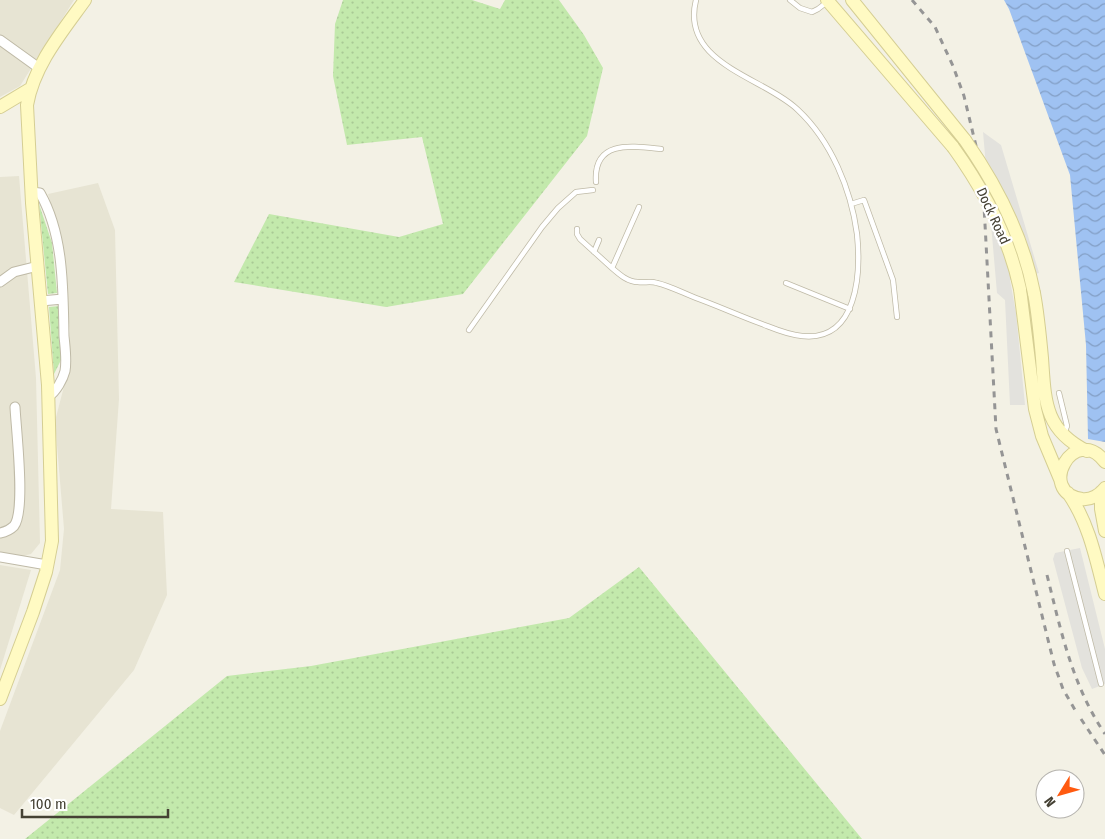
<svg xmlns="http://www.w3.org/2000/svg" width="1105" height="839" viewBox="0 0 1105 839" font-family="'Fira Sans Condensed',sans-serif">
<defs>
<pattern id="grass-dots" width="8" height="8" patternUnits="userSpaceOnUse" patternTransform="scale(1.25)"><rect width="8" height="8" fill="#c3e9ac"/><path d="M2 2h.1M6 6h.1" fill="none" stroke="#a9c995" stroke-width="1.8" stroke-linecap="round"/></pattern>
<pattern id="water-waves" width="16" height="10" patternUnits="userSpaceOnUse" patternTransform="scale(1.25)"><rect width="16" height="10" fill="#9fc2f2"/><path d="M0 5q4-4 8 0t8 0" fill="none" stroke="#839fc5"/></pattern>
</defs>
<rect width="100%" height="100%" fill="#f3f1e5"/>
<path fill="#e7e4d3" d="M0,0h74l-54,86 -20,11z
M19,176l17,202 4,165 -9,11 -8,2 -23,-4v-375z
M98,183l17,47 4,169 -8,110 52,3 4,83 -33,75 -120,145 -14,-7v-77l60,-161 4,-41 -9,-108 13,-50 2,-40 -11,-97 -11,-40z
M0,565l31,5 -31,100z"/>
<path fill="url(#grass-dots)" d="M343,0h129l28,9 5,-9h54l25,35 19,33 -16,68 -124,158 -77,13 -152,-25 35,-68 130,23 44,-13 -21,-87 -75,8 -14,-69 2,-52z
M39,204l13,39 5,50 -9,1z
M59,306l3,52 -8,16 -5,-67z
M639,567l223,272h-837l202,-163 84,-10 258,-48z"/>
<path fill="#e3e2dd" d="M983,132l18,13 38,128 -29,7 6,33 9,92h-15l-5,-105 -8,-7z
M1080,548l25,101v35l-13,5 -10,-21 -29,-109 2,-6z"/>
<path fill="url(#water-waves)" d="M1004,0h101v442l-17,-3 -2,-94 -16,-170 -61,-166z"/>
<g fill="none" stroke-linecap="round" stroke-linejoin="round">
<g stroke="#bfbaa7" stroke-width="6">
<path id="lane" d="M790,0l10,8 12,4 6,-3 9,-7
M596,182c-3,-43 37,-36 65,-33
M851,204l13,-4 29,80 4,37
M639,207l-27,61c8,7 16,14 26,14 6,1 13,-1 19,1 13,3 26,10 39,15 22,8 44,18 66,26 13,5 26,11 40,12 56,6 59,-63 55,-102 -6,-45 -26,-93 -59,-124 -34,-33 -118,-46 -102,-110
M577,229v5l3,5 32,29
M594,252l5,-12
M786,283l64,26
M469,330l73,-103 16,-19 18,-16 17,-2
M1059,393l8,33 -3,7
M1067,551l34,133"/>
</g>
<g stroke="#bfbaa7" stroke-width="11">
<path id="street" d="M0,40l39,28
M31,192l9,1c24,42 23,96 24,143 1,11 3,24 1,35 -2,8 -9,21 -16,25
M0,282l14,-10 24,-6
M41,301l22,-2
M0,533c5,-1 10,-3 14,-7 12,-15 2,-97 1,-119
M0,557l47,8"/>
</g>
<g stroke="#d5ce93" stroke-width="14">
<path id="secondary" d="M827,0l126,147
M852,0l113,140
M0,107l30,-18
M1020,289l15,120 7,27 18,43
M1034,293c4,21 6,43 8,65 3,42 2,72 45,93
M1105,462c-30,-40 -70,30 -23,37 9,1 18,-4 23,-11
M1101,492v17l4,22
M1068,493c21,30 28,66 37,101
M0,699l33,-87 13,-40 6,-31 -4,-156 -16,-182 -5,-98c7,-40 35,-73 58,-105"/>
</g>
<use href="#lane" stroke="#fff" stroke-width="4.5"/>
<use href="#street" stroke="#fff" stroke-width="9"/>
<use href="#secondary" stroke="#fffac3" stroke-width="12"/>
<path stroke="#959595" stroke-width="3" stroke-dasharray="6 6" stroke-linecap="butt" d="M912,0l23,27 18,39 11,30 13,54 6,37 13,242 58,235 9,25 12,21
M1047,575c14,56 25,110 58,159
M1081,719l24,36"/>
<g stroke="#d5ce93" stroke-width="14" stroke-linecap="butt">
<path id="secondary-bridge" d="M965,140c33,47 58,96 69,153
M953,147c31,43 56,90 67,142"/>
</g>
<use href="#secondary-bridge" stroke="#fffac3" stroke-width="12"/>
</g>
<g text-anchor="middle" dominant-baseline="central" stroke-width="4.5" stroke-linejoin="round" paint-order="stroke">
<g font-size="14" fill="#454134" stroke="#fff">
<text transform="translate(993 216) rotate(65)">Dock Road</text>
</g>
</g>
<g transform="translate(1060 794) rotate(233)"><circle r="24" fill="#ffffff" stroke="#b5b3ae"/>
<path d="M0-4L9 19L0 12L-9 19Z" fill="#ff5a10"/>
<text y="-8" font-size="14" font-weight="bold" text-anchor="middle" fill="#454134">N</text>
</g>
<path d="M22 809v8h146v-8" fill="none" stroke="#454134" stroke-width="2.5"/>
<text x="30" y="809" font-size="15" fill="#454134" stroke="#ffffff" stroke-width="4" paint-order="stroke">100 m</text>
</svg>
